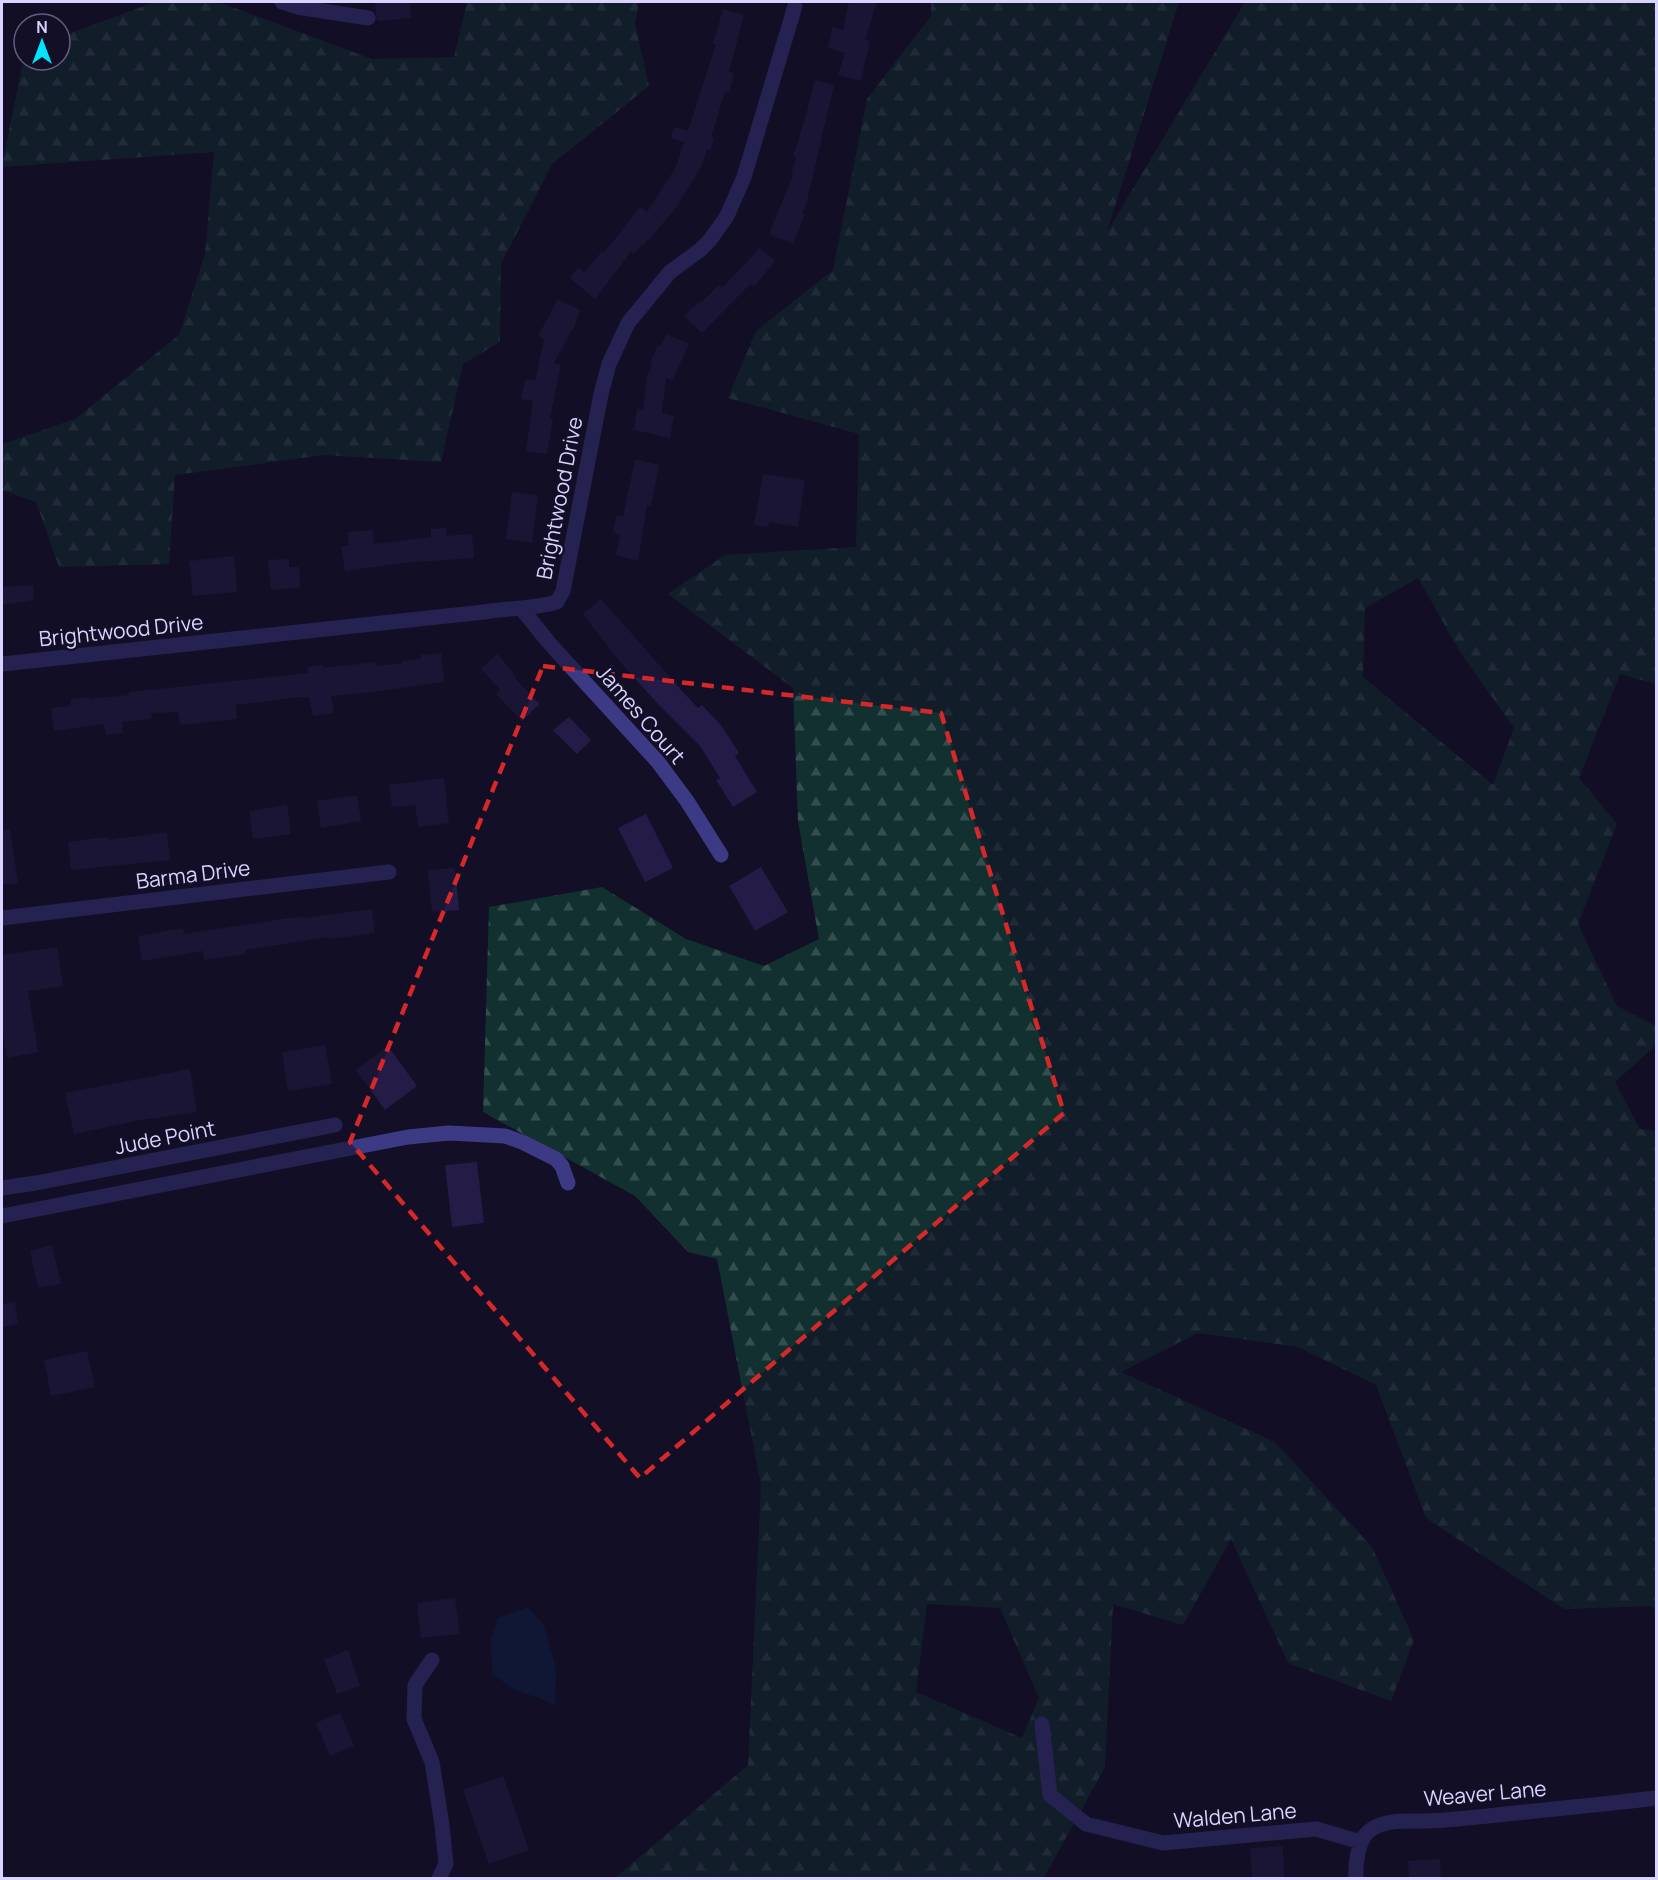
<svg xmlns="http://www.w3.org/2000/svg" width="1658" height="1880" viewBox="0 0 1658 1880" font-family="Manrope,sans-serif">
<defs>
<pattern id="forest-firs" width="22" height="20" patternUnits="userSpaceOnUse" patternTransform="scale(1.5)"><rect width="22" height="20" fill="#12302f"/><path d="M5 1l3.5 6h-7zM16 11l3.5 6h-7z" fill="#344d4e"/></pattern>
</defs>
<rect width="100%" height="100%" fill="#130f26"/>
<path fill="url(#forest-firs)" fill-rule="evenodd" d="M155,2h63l154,57 82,-2 13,-55h172l-4,21 14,63 -97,78 -51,100 -1,78 -37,22 -22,98 -117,-7 -149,20 -6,89 -110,3 -23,-65 -34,-12v-46l73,-25 104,-84 26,-81 9,-102 -212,15v-2l22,-108v3h36v-23z
M931,2h248l-72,230 138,-230h411v682l-36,-10 -41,104 38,46 -39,100 39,82 39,20v19l-41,37 25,47 16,2v481l-4,-6 -88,3 -138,-91 -50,-133 -78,-38 -100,-14 -77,39 154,70 97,105 42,93 -23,61 -103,-38 -57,-124 -48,86 -70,-21 -8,163 -61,111h-429l133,-113 13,-280 -44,-226 -29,-7 -53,-56 -152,-84 6,-205 113,-20 84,52 78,27 55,-27 -21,-118 -5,-133 -125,-94 57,-39 131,-8 3,-113 -131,-36 28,-67 77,-61 34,-171 64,-83zM1418,578l42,74 54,76 -21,57 -130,-108 2,-69zM927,1604l73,4 39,90 -17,40 -106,-46z"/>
<path fill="#0c2248" d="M528,1607l16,19 12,43 -1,35 -42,-15 -21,-16 -1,-33 7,-22z"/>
<path fill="#241b47" d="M375,2h35l1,16 -34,3z
M849,2h28l-12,38 5,1 -9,40 -23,-6 7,-22 -17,-5 4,-21 11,3z
M723,9l21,6 -15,57 5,1 -5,20 -4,-1 -14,45 3,1 -4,13 -3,-2 -5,16 -26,43 -32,37 -2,-1 -8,10 -3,-2 -36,47 -25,-21 8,-10 7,4 17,-21 2,2 36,-46 7,5 29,-45 8,-25 -13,-4 3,-11 14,4 28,-87h-3z
M815,80l19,5 -28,120 -4,8 3,1 -12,30 -24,-10 24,-59h-2l5,-17 -3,-2 12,-37z
M760,248l15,13 -21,26 -4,-3 -48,49 -18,-17 16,-15 2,1 17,-17 3,3z
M558,299l22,11 -7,21 -1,-1 -18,33 7,1 -11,54h3l-6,36 -21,-3 7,-50 -12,-2 4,-20 10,2 9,-42 -6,-3z
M666,334l23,10 -17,37 -6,-3 -4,35 12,3 -4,22 -36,-8 3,-22 6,2 4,-33 5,-13 -2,-2 8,-17 3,1z
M635,459l24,6 -8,41 -4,-1 -9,56 -22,-6 4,-20 -7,-3 4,-17 6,2z
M763,474l42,6 -7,47 -29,-5 -1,5 -14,-2z
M512,492l26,3 -6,48 -26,-4z
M446,528v8l26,-2 2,24 -72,5 -57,8 -4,-25h8l-1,-14 25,-2 1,14 57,-7v-8z
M234,556l3,36 -44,4 -4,-35z
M289,559v8h10l1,20 -29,3 -3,-30z
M33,585l1,15 -32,5v-18z
M601,599l82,93 15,16 4,-3 19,20 18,28 -4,3 22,36 -24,15 -17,-27 4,-2 -20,-32 -44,-44 -36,-40 -37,-48z
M441,653l3,29 -64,9 -49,5 3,17 -21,3 -4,-19h-10l-63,8 1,14 -56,6 -3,-13 -27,1 1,6 -30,3 1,11 -17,2 -2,-11 -50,7 -3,-23 20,-2v-7l19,-2v2l39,-4v-3l20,-2 159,-17 -1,-6 16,-2v3l53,-6 1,4 25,-3v-2l19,-2v-4z
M497,654l19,22 -1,2 24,26 -17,17 -26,-27 4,-5 -19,-20z
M569,717l22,23 -14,14 -24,-24z
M444,778l5,45 -31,4 -3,-22 -23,2 -3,-22z
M357,795l4,26 -40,7 -4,-27z
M287,805l4,29 -38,5 -4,-28z
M646,814l27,54 -28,14 -27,-54z
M10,829l8,54 -16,2v-55z
M167,832l3,28 -99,10 -3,-28 39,-5 1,3z
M761,867l27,45 -33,19 -26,-45z
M455,868l4,42 -27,2 -4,-42z
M372,909l3,24 -46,6v-2l-84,13 1,4 -42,6 -1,-9 -61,10 -4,-25 45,-8 1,6 119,-18v2z
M57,947l6,39 -35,5 10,61 -31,6 -5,-30v-73z
M325,1045l7,39 -44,7 -6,-39z
M388,1046l29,40 -32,24 -29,-40z
M190,1069l7,43 -56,8 -67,14 -9,-41z
M477,1162l7,61 -32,4 -7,-62z
M52,1245l9,39 -23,4 -8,-37z
M15,1302l3,22 -16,3v-23z
M87,1351l8,36 -44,9 -7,-36z
M455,1598l5,36 -39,4 -4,-35z
M348,1650l12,36 -23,8 -13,-35z
M340,1713l14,33 -24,10 -14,-33z
M503,1776l26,74 -40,14 -26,-74z
M1283,1846l1,32h-32l-2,-30z
M1440,1859l1,19h-32l-1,-17z"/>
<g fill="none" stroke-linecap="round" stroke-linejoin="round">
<path stroke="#3d3a85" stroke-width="15" d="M282,2l15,5 71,11
M521,608l29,36 108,118 29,39 34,54
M2,664l482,-52c24,-4 49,-3 73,-10l6,-11 38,-197 8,-30 19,-41 42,-51 30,-22 10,-10 17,-24 17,-39 51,-171
M2,918l387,-46
M2,1188l34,-5 299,-58
M2,1216l406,-79 41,-4 56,3 17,6 34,17 6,7 6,17
M432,1660l-17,25 -1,34 18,43 10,63 4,39 -7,14
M1042,1724l8,71 36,29 77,19 153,-14 45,13
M1356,1878c-1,-13 2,-38 13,-47 15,-12 39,-10 58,-10 25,-1 52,-4 78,-7 50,-5 101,-10 151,-16"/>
</g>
<path d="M0 0H1658V1880H0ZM543,666l398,47 123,400 -424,365 -290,-336z" fill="#130f26" fill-opacity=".55" fill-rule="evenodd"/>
<path fill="none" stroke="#d62828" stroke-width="4.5" stroke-dasharray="12 8" stroke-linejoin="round" d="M543,666l398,47 123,400 -424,365 -290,-336z"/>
<g text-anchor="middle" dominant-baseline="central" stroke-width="5" stroke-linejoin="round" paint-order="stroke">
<g font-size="21" fill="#d9d4ff" stroke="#130f26">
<text transform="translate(559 498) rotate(-79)">Brightwood Drive</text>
<text transform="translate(121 630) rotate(-6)">Brightwood Drive</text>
<text transform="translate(641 714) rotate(49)">James Court</text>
<text transform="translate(193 874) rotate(-7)">Barma Drive</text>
<text transform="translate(165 1137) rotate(-11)">Jude Point</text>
<text transform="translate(1485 1793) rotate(-5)">Weaver Lane</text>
<text transform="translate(1235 1815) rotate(-5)">Walden Lane</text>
</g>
</g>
<rect width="1658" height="1880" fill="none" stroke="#d9d4ff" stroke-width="6"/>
<g transform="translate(42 42)"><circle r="28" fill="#130f26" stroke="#625e7d" stroke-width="1.5"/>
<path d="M0-4.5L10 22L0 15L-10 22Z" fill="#00e5ff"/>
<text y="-9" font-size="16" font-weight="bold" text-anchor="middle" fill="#d9d4ff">N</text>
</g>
</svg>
